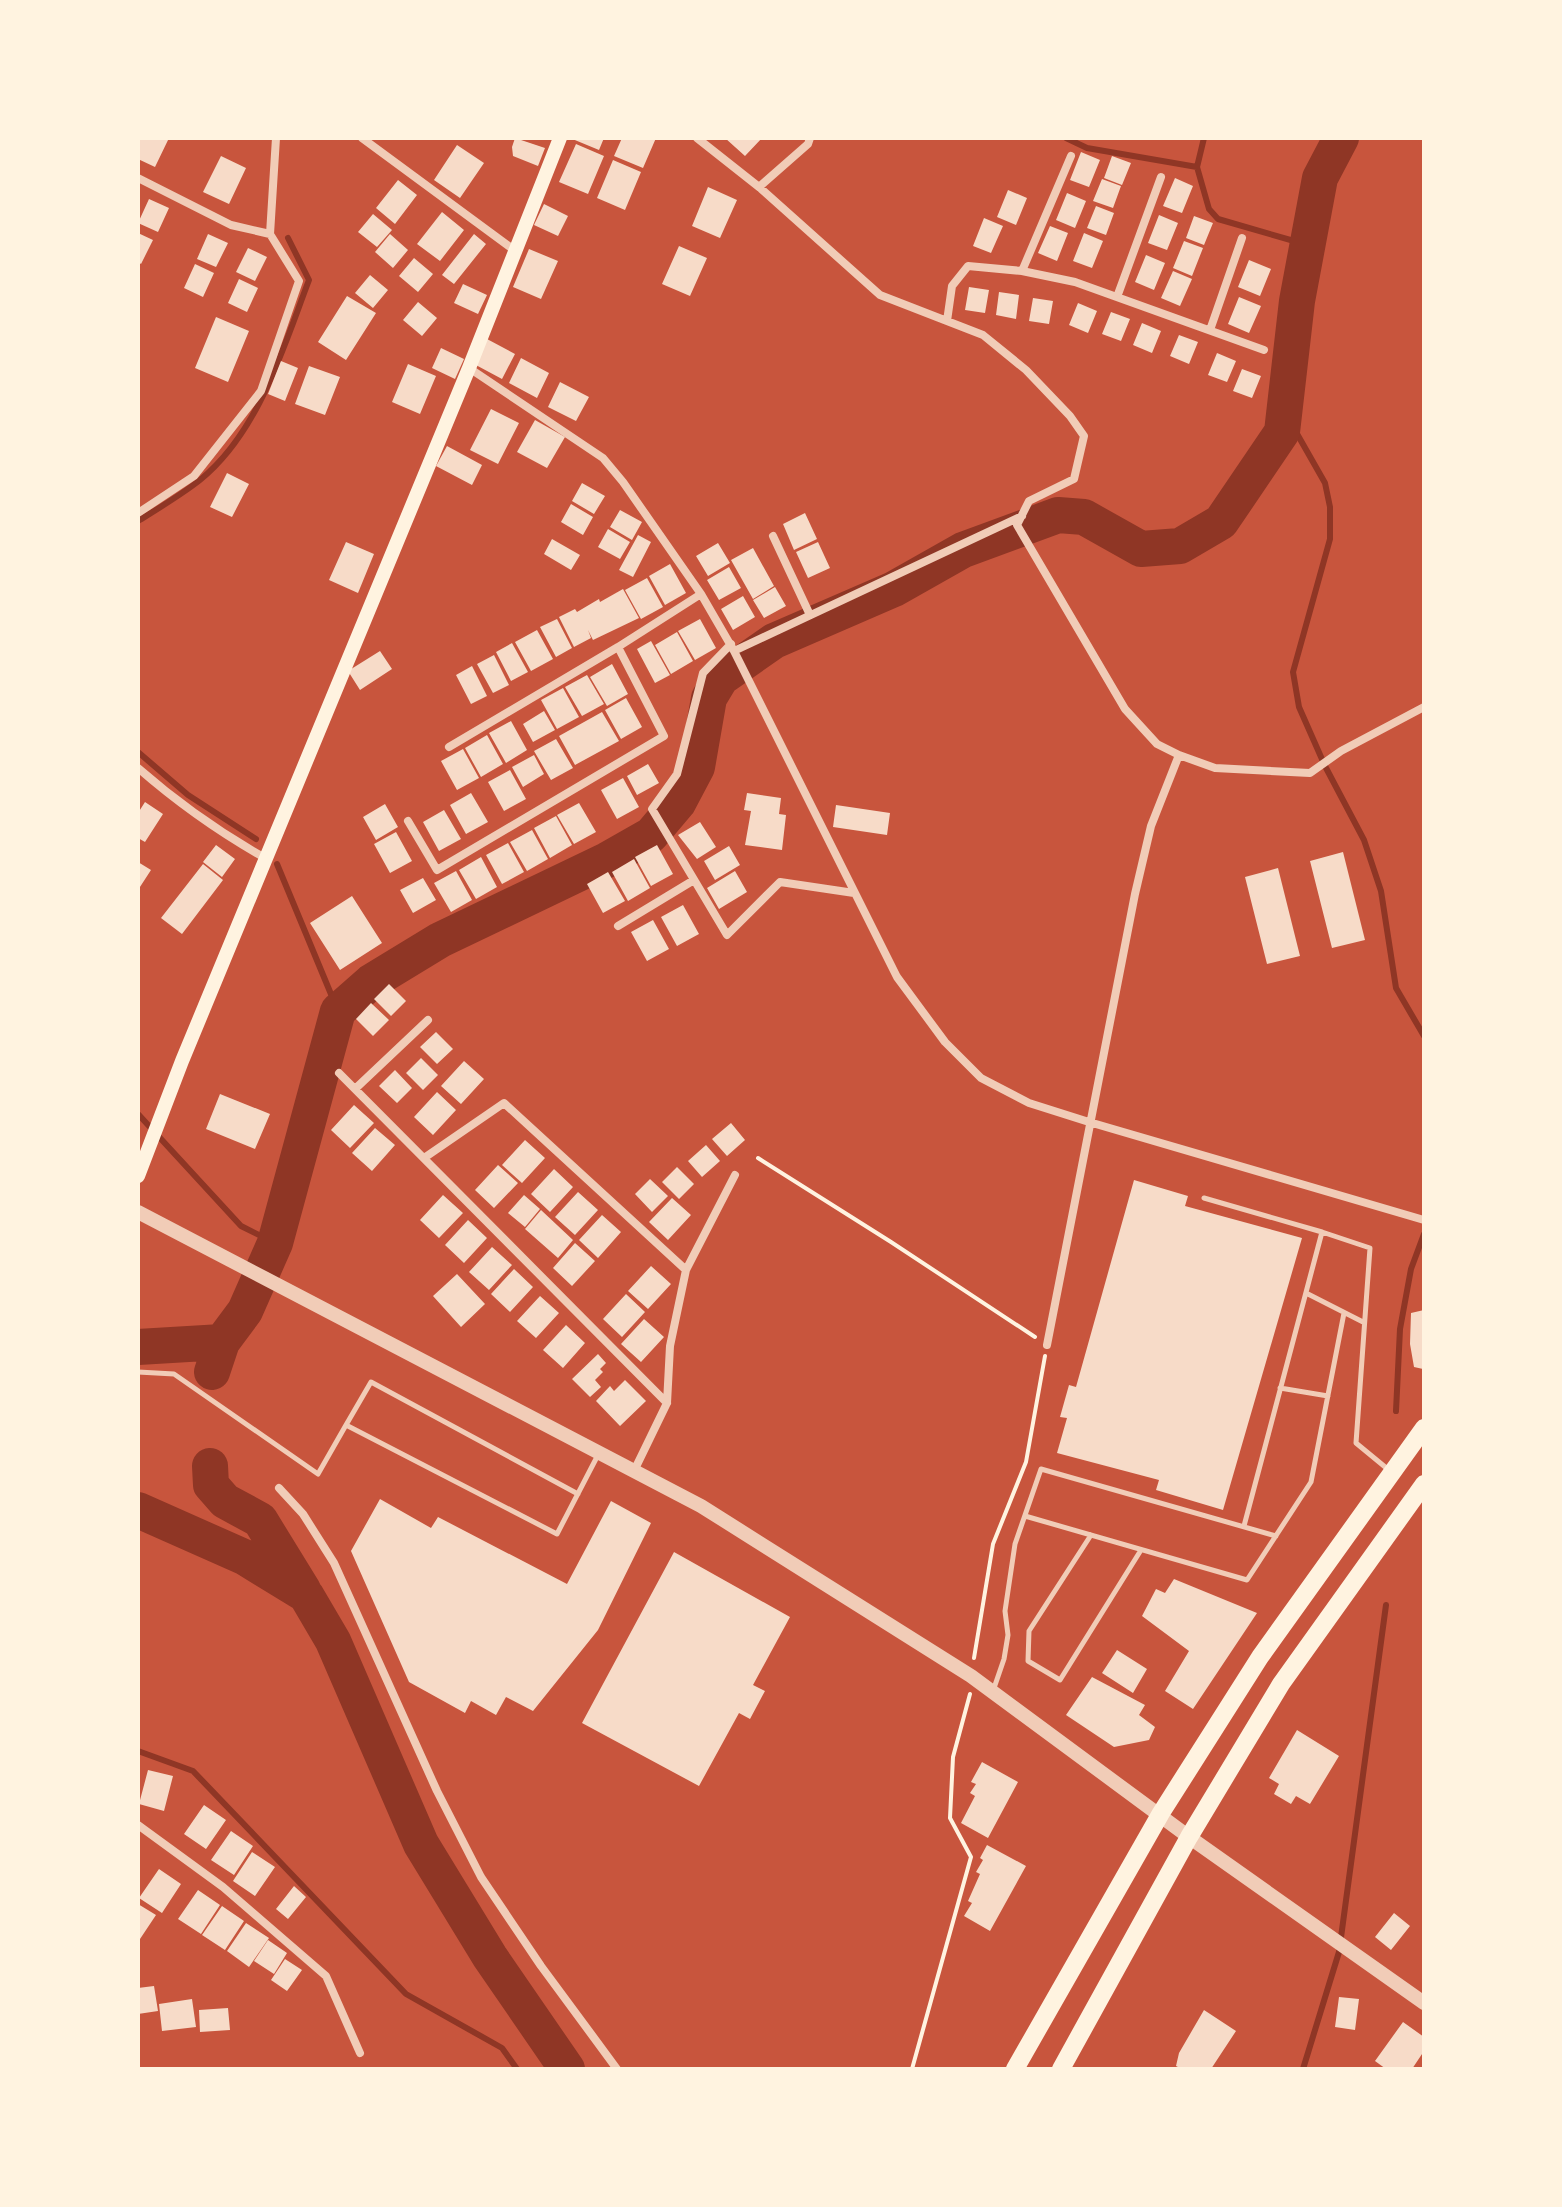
<svg xmlns="http://www.w3.org/2000/svg" width="1562" height="2207" viewBox="0 0 1562 2207" font-family="Signika,sans-serif">
<rect width="100%" height="100%" fill="#c8553d"/>
<g fill="none" stroke-linecap="round" stroke-linejoin="round">
<path stroke="#8f3625" stroke-width="6" d="M1066,138l21,10 110,19
M1204,138l-7,29 12,42 9,10 90,26
M1282,432h14l29,51 5,24v32l-37,133 6,35 26,59 39,74 17,51 15,97 28,48
M138,521c21,-13 43,-26 62,-41 59,-48 83,-132 109,-200l-21,-42
M138,752l50,43 68,44
M277,864l61,147
M138,1114l103,112 34,17
M1396,1411l4,-82 11,-60 13,-35
M138,1751l55,20 213,223 96,54 15,21
M1303,2069l36,-117 47,-347"/>
<path stroke="#8f3625" stroke-width="36" d="M138,1347l84,-5 23,-31 30,-68 63,-232 33,-29 69,-42 167,-80 44,-25 27,-32 19,-36 12,-69 12,-20 53,-37 120,-52 69,-39 95,-35 26,2 57,32 39,-3 41,-24 61,-90 15,-131 23,-123 21,-40
M212,1372l10,-30
M210,1466l1,19 14,16 35,19 43,70
M138,1510l106,47 62,38 27,46 88,203 69,113 77,112"/>
</g>
<path fill="#f7dbc8" d="M138,138h31l-14,29 -17,-8z
M515,138l30,10 -7,18 -25,-10 -1,-9z
M570,138h34l-5,12z
M622,138h34l-13,30 -29,-12z
M725,138h37l-17,18z
M576,144l28,12 -16,38 -29,-12z
M457,145l27,18 -24,35 -26,-18z
M1081,152l19,8 -11,27 -19,-7z
M221,156l25,12 -17,36 -26,-12z
M1112,156l19,7 -9,22 -18,-7z
M613,160l28,12 -16,38 -28,-12z
M1175,178l18,8 -11,27 -19,-7z
M1102,179l19,7 -8,22 -20,-7z
M398,180l19,15 -22,29 -19,-16z
M708,187l29,13 -17,38 -28,-12z
M1008,190l19,8 -11,27 -19,-8z
M1067,193l19,8 -11,27 -19,-8z
M149,199l20,9 -11,24 -20,-9z
M544,204l24,12 -10,20 -24,-11z
M1096,206l18,7 -8,22 -19,-7z
M442,212l22,18 -24,31 -23,-17z
M373,214l19,16 -15,17 -19,-15z
M1159,215l19,8 -11,27 -19,-7z
M1194,216l19,7 -9,22 -18,-7z
M984,218l19,8 -12,27 -18,-7z
M1050,226l18,7 -11,28 -19,-8z
M138,233l15,7 -12,24 -3,-2z
M1084,233l19,8 -11,27 -19,-7z
M208,234l20,9 -12,24 -19,-8z
M390,234l18,16 -15,18 -18,-16z
M474,234l12,10 -32,40 -12,-9z
M1184,241l19,7 -11,28 -19,-8z
M679,246l28,12 -17,38 -28,-12z
M248,248l19,9 -12,24 -19,-9z
M529,249l29,12 -17,38 -28,-12z
M1146,255l19,8 -11,27 -19,-8z
M414,258l19,16 -15,18 -19,-16z
M1249,260l22,9 -11,27 -22,-9z
M195,264l19,9 -11,24 -19,-9z
M1173,271l19,8 -12,27 -19,-8z
M370,275l18,15 -15,18 -18,-15z
M239,279l19,9 -11,24 -19,-9z
M463,284l24,11 -9,19 -24,-11z
M969,287l20,3 -4,23 -20,-3z
M999,292l20,3 -3,24 -20,-4z
M347,296l29,17 -30,47 -28,-18z
M1239,297l22,9 -12,27 -21,-9z
M1033,298l20,3 -4,23 -20,-3z
M418,302l19,16 -15,18 -19,-16z
M1078,303l19,8 -9,22 -19,-8z
M1111,312l19,7 -9,22 -19,-7z
M216,317l33,14 -21,51 -33,-14z
M1142,323l19,8 -9,22 -19,-8z
M1179,335l19,7 -9,22 -19,-8z
M487,339l28,15 -13,25 -28,-15z
M441,348l23,11 -9,20 -23,-11z
M1217,353l19,8 -9,21 -19,-7z
M521,358l28,15 -12,25 -28,-15z
M281,361l17,7 -13,33 -17,-7z
M408,364l28,12 -16,38 -28,-12z
M309,366l31,11 -15,38 -30,-11z
M1242,369l19,7 -9,22 -19,-7z
M560,382l29,15 -13,24 -28,-14z
M491,409l28,14 -21,41 -28,-14z
M535,420l30,17 -18,31 -30,-16z
M447,446l35,19 -10,20 -36,-19z
M227,473l22,11 -17,33 -22,-10z
M582,483l23,13 -11,18 -22,-13z
M571,504l22,13 -10,18 -22,-13z
M620,510l22,12 -10,18 -22,-13z
M805,513l12,26 -23,11 -11,-26z
M608,529l22,13 -10,17 -22,-12z
M638,535l13,7 -18,35 -14,-7z
M552,539l28,16 -9,15 -27,-16z
M346,542l28,12 -16,39 -29,-13z
M818,542l12,26 -22,10 -12,-26z
M718,543l12,20 -22,13 -12,-20z
M753,548l21,38 -21,13 -22,-39z
M670,564l16,29 -21,12 -16,-29z
M729,567l12,21 -22,12 -12,-20z
M647,578l16,29 -22,12 -16,-29z
M775,587l11,19 -22,12 -11,-18z
M623,589l16,29 -46,22 -5,-10 3,8 -17,9 -15,-30 16,-8 2,3 22,-13 1,3z
M743,596l12,21 -22,13 -12,-21z
M557,619l15,29 -16,9 -16,-30z
M700,619l16,29 -21,12 -17,-29z
M537,630l16,29 -22,12 -16,-29z
M677,632l16,29 -22,13 -16,-29z
M651,641l19,34 -15,8 -18,-34z
M512,643l16,29 -17,9 -15,-29z
M380,651l12,18 -32,21 -12,-19z
M494,655l15,30 -16,8 -16,-29z
M612,664l16,30 -21,12 -17,-29z
M472,666l15,30 -16,8 -15,-29z
M587,675l17,29 -22,12 -17,-29z
M563,688l16,29 -22,12 -16,-29z
M626,698l16,29 -21,12 -16,-29z
M544,711l11,19 -22,12 -10,-18z
M602,712l17,29 -44,24 -16,-29z
M511,721l16,29 -21,13 -17,-30z
M487,735l16,29 -22,13 -16,-29z
M556,739l17,29 -22,12 -17,-29z
M463,749l16,29 -22,12 -16,-29z
M534,755l10,19 -21,13 -11,-20z
M648,764l11,19 -22,12 -10,-19z
M510,770l16,29 -22,12 -16,-29z
M623,778l16,29 -22,12 -16,-29z
M471,793l17,29 -22,12 -16,-29z
M747,793l34,5 -2,16 7,1 -4,35 -37,-5 6,-34 -7,-1z
M145,802l18,12 -18,28 -7,-4v-25z
M579,803l17,29 -22,12 -17,-29z
M385,804l13,23 -22,13 -13,-23z
M836,805l54,8 -3,22 -54,-8z
M444,810l17,29 -22,12 -16,-29z
M556,816l16,29 -22,13 -16,-30z
M700,822l16,25 -19,12 -19,-24z
M532,830l16,29 -21,12 -17,-29z
M396,832l16,29 -22,12 -16,-29z
M508,843l16,29 -22,12 -16,-29z
M216,845l19,14 -13,18 -19,-15z
M657,845l16,29 -22,12 -16,-29z
M729,846l11,19 -25,15 -11,-19z
M1343,852l22,88 -33,8 -22,-87z
M481,857l16,30 -21,12 -17,-29z
M634,859l16,29 -22,13 -16,-29z
M138,862l13,8 -13,20z
M203,864l20,16 -41,54 -21,-16z
M1278,868l22,88 -33,8 -22,-87z
M456,871l16,29 -21,12 -17,-29z
M735,871l12,21 -28,17 -12,-21z
M608,872l17,29 -22,12 -16,-29z
M423,878l13,22 -23,13 -13,-23z
M352,896l30,47 -42,27 -30,-47z
M683,905l16,29 -22,12 -16,-29z
M653,920l16,29 -22,12 -16,-29z
M389,984l17,17 -15,15 -17,-17z
M371,1003l18,17 -16,16 -17,-17z
M436,1032l17,17 -16,15 -17,-17z
M421,1058l17,17 -15,15 -17,-17z
M464,1061l20,18 -23,25 -20,-18z
M395,1070l17,18 -15,15 -18,-17z
M437,1092l19,18 -23,25 -19,-18z
M220,1094l50,20 -15,35 -49,-20z
M354,1105l20,18 -24,25 -19,-18z
M731,1123l14,17 -18,16 -15,-17z
M375,1128l20,17 -23,26 -20,-18z
M525,1140l20,18 -23,25 -20,-18z
M706,1145l14,16 -18,16 -14,-16z
M498,1165l20,18 -24,25 -19,-18z
M677,1167l17,17 -15,15 -17,-17z
M554,1169l19,18 -23,25 -19,-18z
M650,1179l18,17 -16,16 -17,-18z
M1134,1180l54,16 -3,10 117,32 -79,272 -67,-20 3,-10 -102,-27 10,-35 -7,-1 9,-32 7,2z
M578,1192l20,18 -23,25 -20,-18z
M443,1195l20,18 -24,25 -19,-18z
M524,1195l16,14 -15,18 -17,-14z
M672,1198l19,17 -23,25 -19,-18z
M541,1210l32,30 -15,18 -33,-29z
M602,1215l19,17 -23,26 -19,-18z
M468,1220l19,18 -23,25 -19,-18z
M575,1243l20,18 -23,25 -19,-18z
M492,1247l20,18 -23,25 -20,-18z
M651,1266l20,18 -23,25 -20,-18z
M514,1269l19,18 -23,25 -19,-18z
M457,1274l28,30 -24,23 -28,-31z
M626,1294l19,18 -23,25 -19,-18z
M540,1296l19,17 -23,25 -19,-17z
M1424,1310v58l-1,1 -9,-2 -4,-23 1,-31z
M644,1319l20,18 -23,25 -20,-18z
M566,1325l19,18 -22,25 -20,-18z
M598,1354l8,9 -6,6 3,3 -8,8 6,7 -11,10 -18,-18z
M625,1380l21,21 -26,25 -24,-25 14,-15 4,5z
M380,1499l51,29 7,-11 129,67 44,-83 40,22 -53,107 -65,81 -27,-14 -10,18 -25,-14 -6,12 -56,-31 -58,-131z
M674,1552l116,65 -37,68 12,6 -15,28 -11,-6 -40,73 -117,-63z
M1174,1579l83,34 -64,96 -28,-18 24,-40 -47,-35 14,-27 9,4z
M1117,1650l30,19 -14,24 -31,-20z
M1092,1677l53,28 -6,10 16,12 -6,13 -35,7 -48,-32z
M1297,1730l42,26 -29,48 -14,-8 -5,8 -17,-10 5,-10 -10,-6z
M982,1762l36,20 -30,56 -27,-15 14,-27 -5,-3 6,-9 -5,-2z
M148,1770l25,6 -9,35 -25,-7z
M204,1805l22,15 -20,29 -22,-15z
M231,1831l22,15 -19,29 -23,-15z
M987,1845l39,21 -36,65 -26,-15 8,-13 -4,-2 12,-27 -4,-2 7,-12 -3,-2z
M252,1852l23,15 -20,29 -22,-15z
M159,1869l22,15 -19,29 -23,-15z
M294,1886l12,11 -18,22 -12,-10z
M198,1890l22,15 -19,29 -23,-15z
M138,1904l18,11 -18,27z
M222,1906l22,15 -19,29 -23,-15z
M1394,1913l16,13 -19,24 -16,-13z
M246,1923l23,15 -20,29 -22,-16z
M268,1940l19,13 -13,21 -20,-13z
M285,1959l17,11 -15,21 -16,-11z
M154,1986l4,25 -20,3v-26z
M1339,1997l20,2 -4,31 -20,-3z
M192,1999l4,28 -34,4 -3,-27z
M228,2008l2,22 -30,2 -1,-22z
M1204,2010l32,21 -25,38h-29l-6,-3 3,-13z
M1403,2022l21,15v14l-12,18h-26l-11,-8z"/>
<g fill="none" stroke-linecap="round" stroke-linejoin="round">
<path stroke="#fff3e0" stroke-width="4" d="M758,1158l133,84 144,95
M974,1658l19,-114 33,-82 19,-106
M912,2069l59,-212 -21,-39 3,-61 17,-63"/>
<path stroke="#f1ccb7" stroke-width="5" d="M1204,1198l118,34 -78,294
M1322,1232l48,16 -14,195 34,28
M1306,1293l57,29
M138,1372l36,2 144,100 28,-49 211,109 42,-81
M1280,1388l48,8
M346,1425l25,-43 207,112
M1025,1516l222,64 64,-98 33,-169
M1091,1535l-62,96 -1,30 32,19 81,-130
M993,1691l11,-32 4,-24 -3,-24 10,-67 26,-75 235,67"/>
<path stroke="#f1ccb7" stroke-width="8" d="M362,138l152,112
M697,138l62,49 121,108 103,40 43,35 44,46 14,20 -10,43 -45,22 -12,24 108,184 32,35 22,11 36,13 95,5 31,-22 83,-44
M138,178l93,47 39,9
M759,187l49,-43 2,-6
M1022,271l49,-115
M1117,297l44,-120
M947,321l5,-35 16,-20 54,5 53,11 189,68
M1210,330l32,-92
M469,368l134,90 20,24 78,112 33,57 163,326 48,65 36,36 48,25 60,19 335,98
M138,513l56,-37 67,-85 38,-110 -29,-47 6,-96
M773,536l37,79
M731,644l-28,29 -26,101 -25,35 75,126 53,-53 74,11
M734,651l288,-135
M449,747l169,-100
M138,768c40,35 81,64 127,90
M408,821l29,49 227,-134 -46,-89 83,-53
M618,926l76,-46
M339,1073l328,330
M355,1089l73,-69
M424,1158l80,-55 182,167
M1047,1345l88,-451 16,-68 28,-71
M634,1471l33,-68 3,-57 16,-76 49,-95
M279,1488l24,26 31,49 103,228 44,86 60,89 76,103
M138,1825l85,62 103,89 34,77"/>
<path stroke="#f1ccb7" stroke-width="14" d="M138,1212l563,294 270,170 218,161 235,166"/>
<path stroke="#fff3e0" stroke-width="14" d="M138,1176l44,-115 287,-693 91,-230"/>
<path stroke="#fff3e0" stroke-width="18" d="M1015,2069l146,-256 99,-156 164,-229
M1061,2069l128,-232 92,-153 143,-200"/>
</g>
<rect width="1562" height="2207" fill="none" stroke="#fff3e0" stroke-width="280"/>
</svg>
